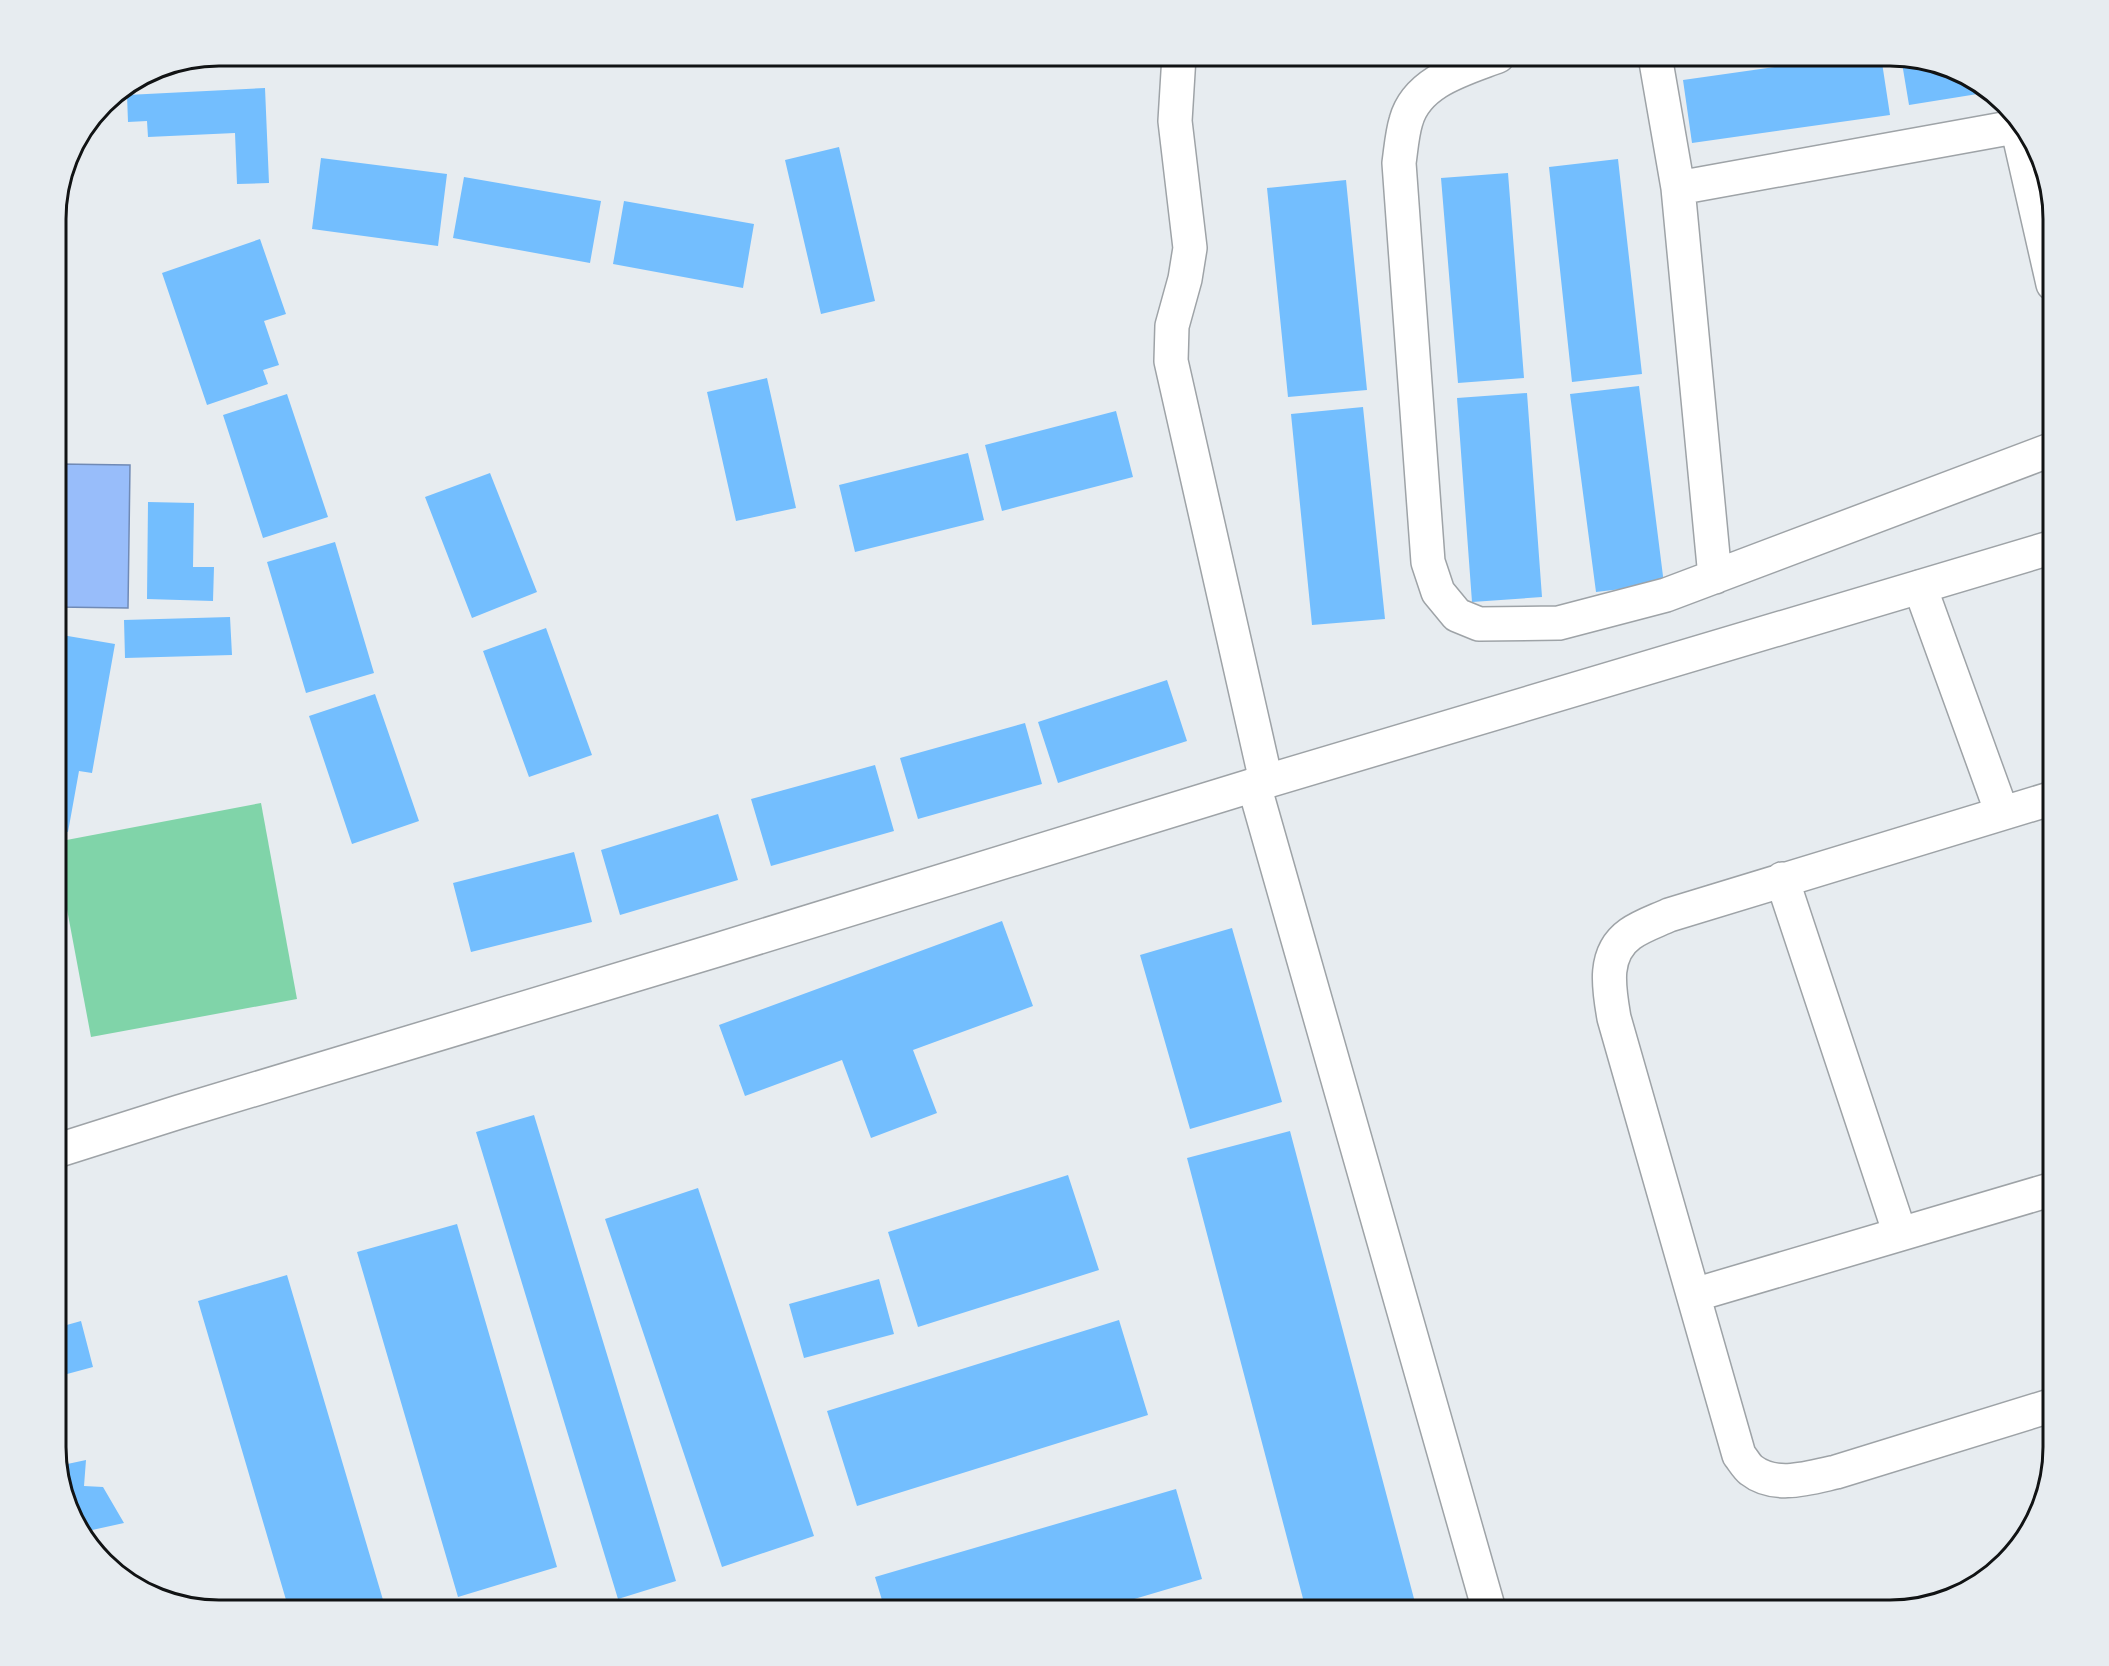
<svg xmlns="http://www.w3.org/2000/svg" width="2109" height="1666" viewBox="0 0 2109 1666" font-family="Montserrat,sans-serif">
<rect width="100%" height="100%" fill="#e7ecf0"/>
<path fill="#80d4a9" d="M261,803l36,196 -206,38 -35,-186v-9z"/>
<path fill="#98bdfa" stroke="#708ab5" stroke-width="1.5" d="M59,464l71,1 -2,143 -71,-1z"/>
<path fill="#73befe" d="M1852,56h29l9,59 -198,28 -9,-63z
M1901,57l42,7 47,28 -81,13z
M265,88l4,95 -32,1 -2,-51 -87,4 -1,-16 -19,1 -1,-27z
M839,147l36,154 -54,13 -36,-154z
M321,158l126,16 -9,72 -126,-17z
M1618,159l24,215 -70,8 -23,-215z
M1508,173l16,205 -66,5 -17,-205z
M464,177l137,24 -11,62 -137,-25z
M1346,180l21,210 -79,7 -21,-209z
M624,201l130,23 -11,64 -130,-24z
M260,239l26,75 -22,7 15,44 -16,5 5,14 -61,21 -45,-132z
M767,378l29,130 -60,13 -29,-129z
M1639,386l25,198 -68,8 -26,-198z
M1527,393l15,204 -70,5 -15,-204z
M287,394l41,123 -65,21 -40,-123z
M1363,407l22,212 -73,6 -21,-211z
M1116,411l17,66 -131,34 -17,-66z
M968,453l16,67 -129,32 -16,-67z
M490,473l47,119 -65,26 -47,-121z
M148,502l46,1 -1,64h21l-1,34 -66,-2z
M335,542l39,131 -68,20 -39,-131z
M230,617l2,38 -107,3 -1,-38z
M546,628l46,127 -63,22 -46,-126z
M56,634l59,10 -23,129 -13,-2 -11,61 -12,-2z
M1167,680l20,61 -129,42 -20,-61z
M375,694l44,127 -67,23 -43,-128z
M1025,723l17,61 -124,35 -18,-61z
M875,765l19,66 -123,35 -20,-67z
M718,814l20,66 -118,35 -19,-65z
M574,852l18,70 -121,30 -18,-69z
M1002,921l31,85 -120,44 24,63 -66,25 -29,-78 -97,36 -26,-71z
M1232,928l50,174 -92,27 -50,-174z
M534,1115l142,466 -58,18 -142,-467z
M1290,1131l127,479h-111l-119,-452z
M1068,1175l31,95 -181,57 -30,-95z
M698,1188l116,348 -92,31 -117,-348z
M457,1224l100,343 -99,30 -101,-345z
M287,1275l99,335h-97l-91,-309z
M879,1279l15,55 -90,24 -15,-54z
M1119,1320l29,95 -291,91 -30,-95z
M81,1321l12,46 -37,10v-49z
M86,1460l-2,26 19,1 21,36 -41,9 -10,-13 -15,-53z
M1176,1489l26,90 -105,31h-212l-10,-33z"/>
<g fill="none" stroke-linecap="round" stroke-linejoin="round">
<g stroke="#9ea3a7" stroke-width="36">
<path id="street" d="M1179,56l-4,65 15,127 -5,31 -13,47 -1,35 95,420
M1498,56c-34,13 -81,25 -92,65 -4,13 -5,28 -7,42l29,399 10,30 19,23 22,9 80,-1 107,-28 387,-146
M1655,56l23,132 37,389
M2017,126l36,158
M1678,188l342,-62
M1920,587l82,226
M1254,785l235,825
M1782,879l118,355
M1694,1295l359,-106
M2053,1405l-217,67c-27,6 -61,17 -85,-2 -4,-3 -8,-10 -12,-15l-125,-437c-5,-29 -12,-64 16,-84 11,-8 26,-13 39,-19l384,-117"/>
</g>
<g stroke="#9ea3a7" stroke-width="36">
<path id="secondary" d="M56,1151l123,-39 538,-162 537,-165 799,-238"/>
</g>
<use href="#street" stroke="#fff" stroke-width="33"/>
<use href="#secondary" stroke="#fff" stroke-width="33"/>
</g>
<path d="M0 0H2109V1666H0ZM219 66H1890A153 153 0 0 1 2043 219V1447A153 153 0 0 1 1890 1600H219A153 153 0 0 1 66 1447V219A153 153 0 0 1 219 66Z" fill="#e7ecf0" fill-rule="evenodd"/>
<path fill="none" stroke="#111314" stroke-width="3" d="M219 66H1890A153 153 0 0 1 2043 219V1447A153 153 0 0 1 1890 1600H219A153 153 0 0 1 66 1447V219A153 153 0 0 1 219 66Z"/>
</svg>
